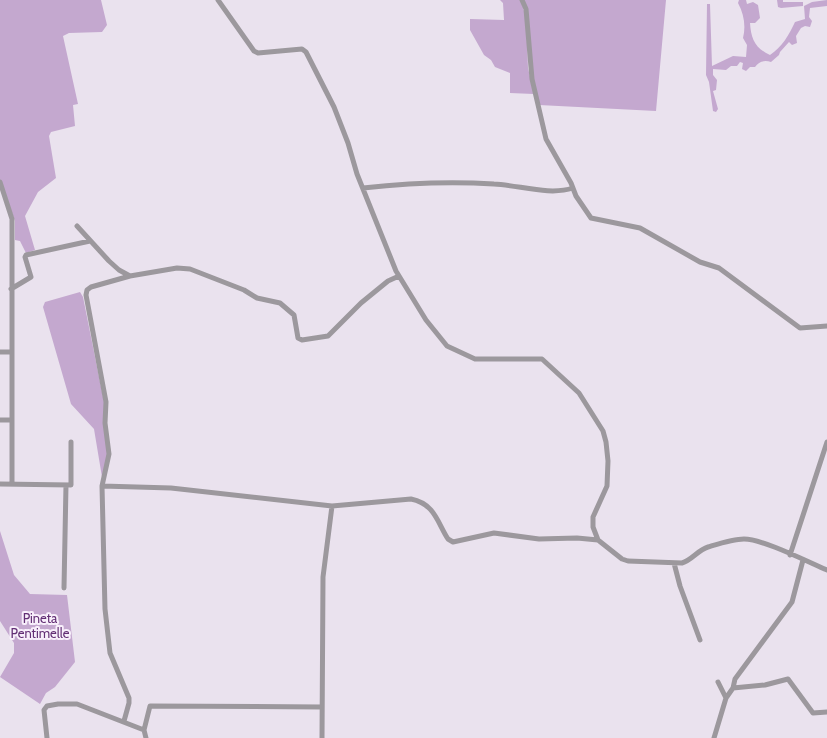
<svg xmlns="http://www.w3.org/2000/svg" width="827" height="738" viewBox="0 0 827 738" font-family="Cabin,sans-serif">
<rect width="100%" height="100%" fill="#eae2ee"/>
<path fill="#c4a8cf" d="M0,0h101l6,25 -5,7 -33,1 -6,3 15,68 -5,1 2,21 -24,6 -2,4 7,42 -18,14 -13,24 10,34 -9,3 -6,-12 -5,-1v-19l-15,-41z
M500,0h21l5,18 2,50 6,26 -24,-1v-20l-15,-6 -4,-7 -7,-5 -14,-25v-11l34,1 -1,-17z
M523,0h143l-10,111 -117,-6 -7,-25z
M739,0h7l1,4 6,-2 5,3 2,13 -5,5h-5c1,16 5,25 20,32 12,-8 19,-20 25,-33l10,-3 -1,-13 8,-4 15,-2v6l-17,2 -1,9 3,4 -2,6 -5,-1 -4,2 -5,8 1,7 -5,2 -3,-3 -9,10 -1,3 -8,7c-6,-2 -12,-1 -16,5h-5l-4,4 -4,-2 1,-6 -3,-1 -3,4h-6l-5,4 -13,-1v6l4,5 -1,10 -3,1 5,18 -2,3 -3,-1 -4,-29 -3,-7 1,-71h3l2,62 21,-10 13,1 1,-12 -4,-7c3,-12 1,-24 -5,-35z
M777,0h6v2h20v4l-22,2 -3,-1z
M80,292l3,5 21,105 5,58 -7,17 -8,-48 -23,-25 -28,-97 2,-5z
M0,531l14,44 16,19 37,1 8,67 -20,25 -9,6 -6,11 -40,-27 14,-24v-10l-14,-22z"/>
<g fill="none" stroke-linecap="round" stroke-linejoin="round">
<path stroke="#9c989d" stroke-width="5" d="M218,0l36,51 4,2 44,-4 4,3 28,55 14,36 9,31 39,97 30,49 21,26 28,13h67l37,34 24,38 3,11 2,19 -1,25 -14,31v10l5,13 24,19 6,2 54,2c10,-3 16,-13 26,-16 10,-3 25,-8 36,-8 19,0 64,23 83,31
M522,0l4,9 6,70 14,60 25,44 5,13 15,22 49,10 60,34 19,6 81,60 27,-2
M0,182l12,37v265
M363,188c44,-5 86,-7 131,-4 25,1 55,12 79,4
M77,226l32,35 10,9 11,6 47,-8 13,1 54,21 13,8 23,5 14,12 4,23 4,2 26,-4 33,-33 27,-22 11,-5
M11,289l20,-12 -6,-20 1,-2 64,-14
M0,352h11
M0,420h11
M0,484l71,1v-43
M102,486l69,2 161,18 79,-7c24,5 26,23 37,40l5,3 41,-9 45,6 38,-1 21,2
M790,555l37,-113
M674,563l6,23 20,54
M64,588l2,-103
M718,682l8,16
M733,688l32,-3 23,-6 25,34 14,-1
M124,721l5,-18v-5l-19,-45 -5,-44 -3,-123 7,-32 -4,-31 1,-21 -20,-107 1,-5 4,-3 39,-11
M144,730l6,-24 172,1
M47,738l-3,-28 3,-4 11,-2h19l67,26 2,8
M322,738l1,-161 9,-71
M714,738l12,-40 7,-10 2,-9 57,-77 11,-42"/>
</g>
<g text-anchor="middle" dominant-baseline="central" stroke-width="4" stroke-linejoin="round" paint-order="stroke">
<g font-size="13" fill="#632f75" stroke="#f8effb">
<text x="40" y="618">Pineta<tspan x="40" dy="15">Pentimelle</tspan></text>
</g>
</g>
</svg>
